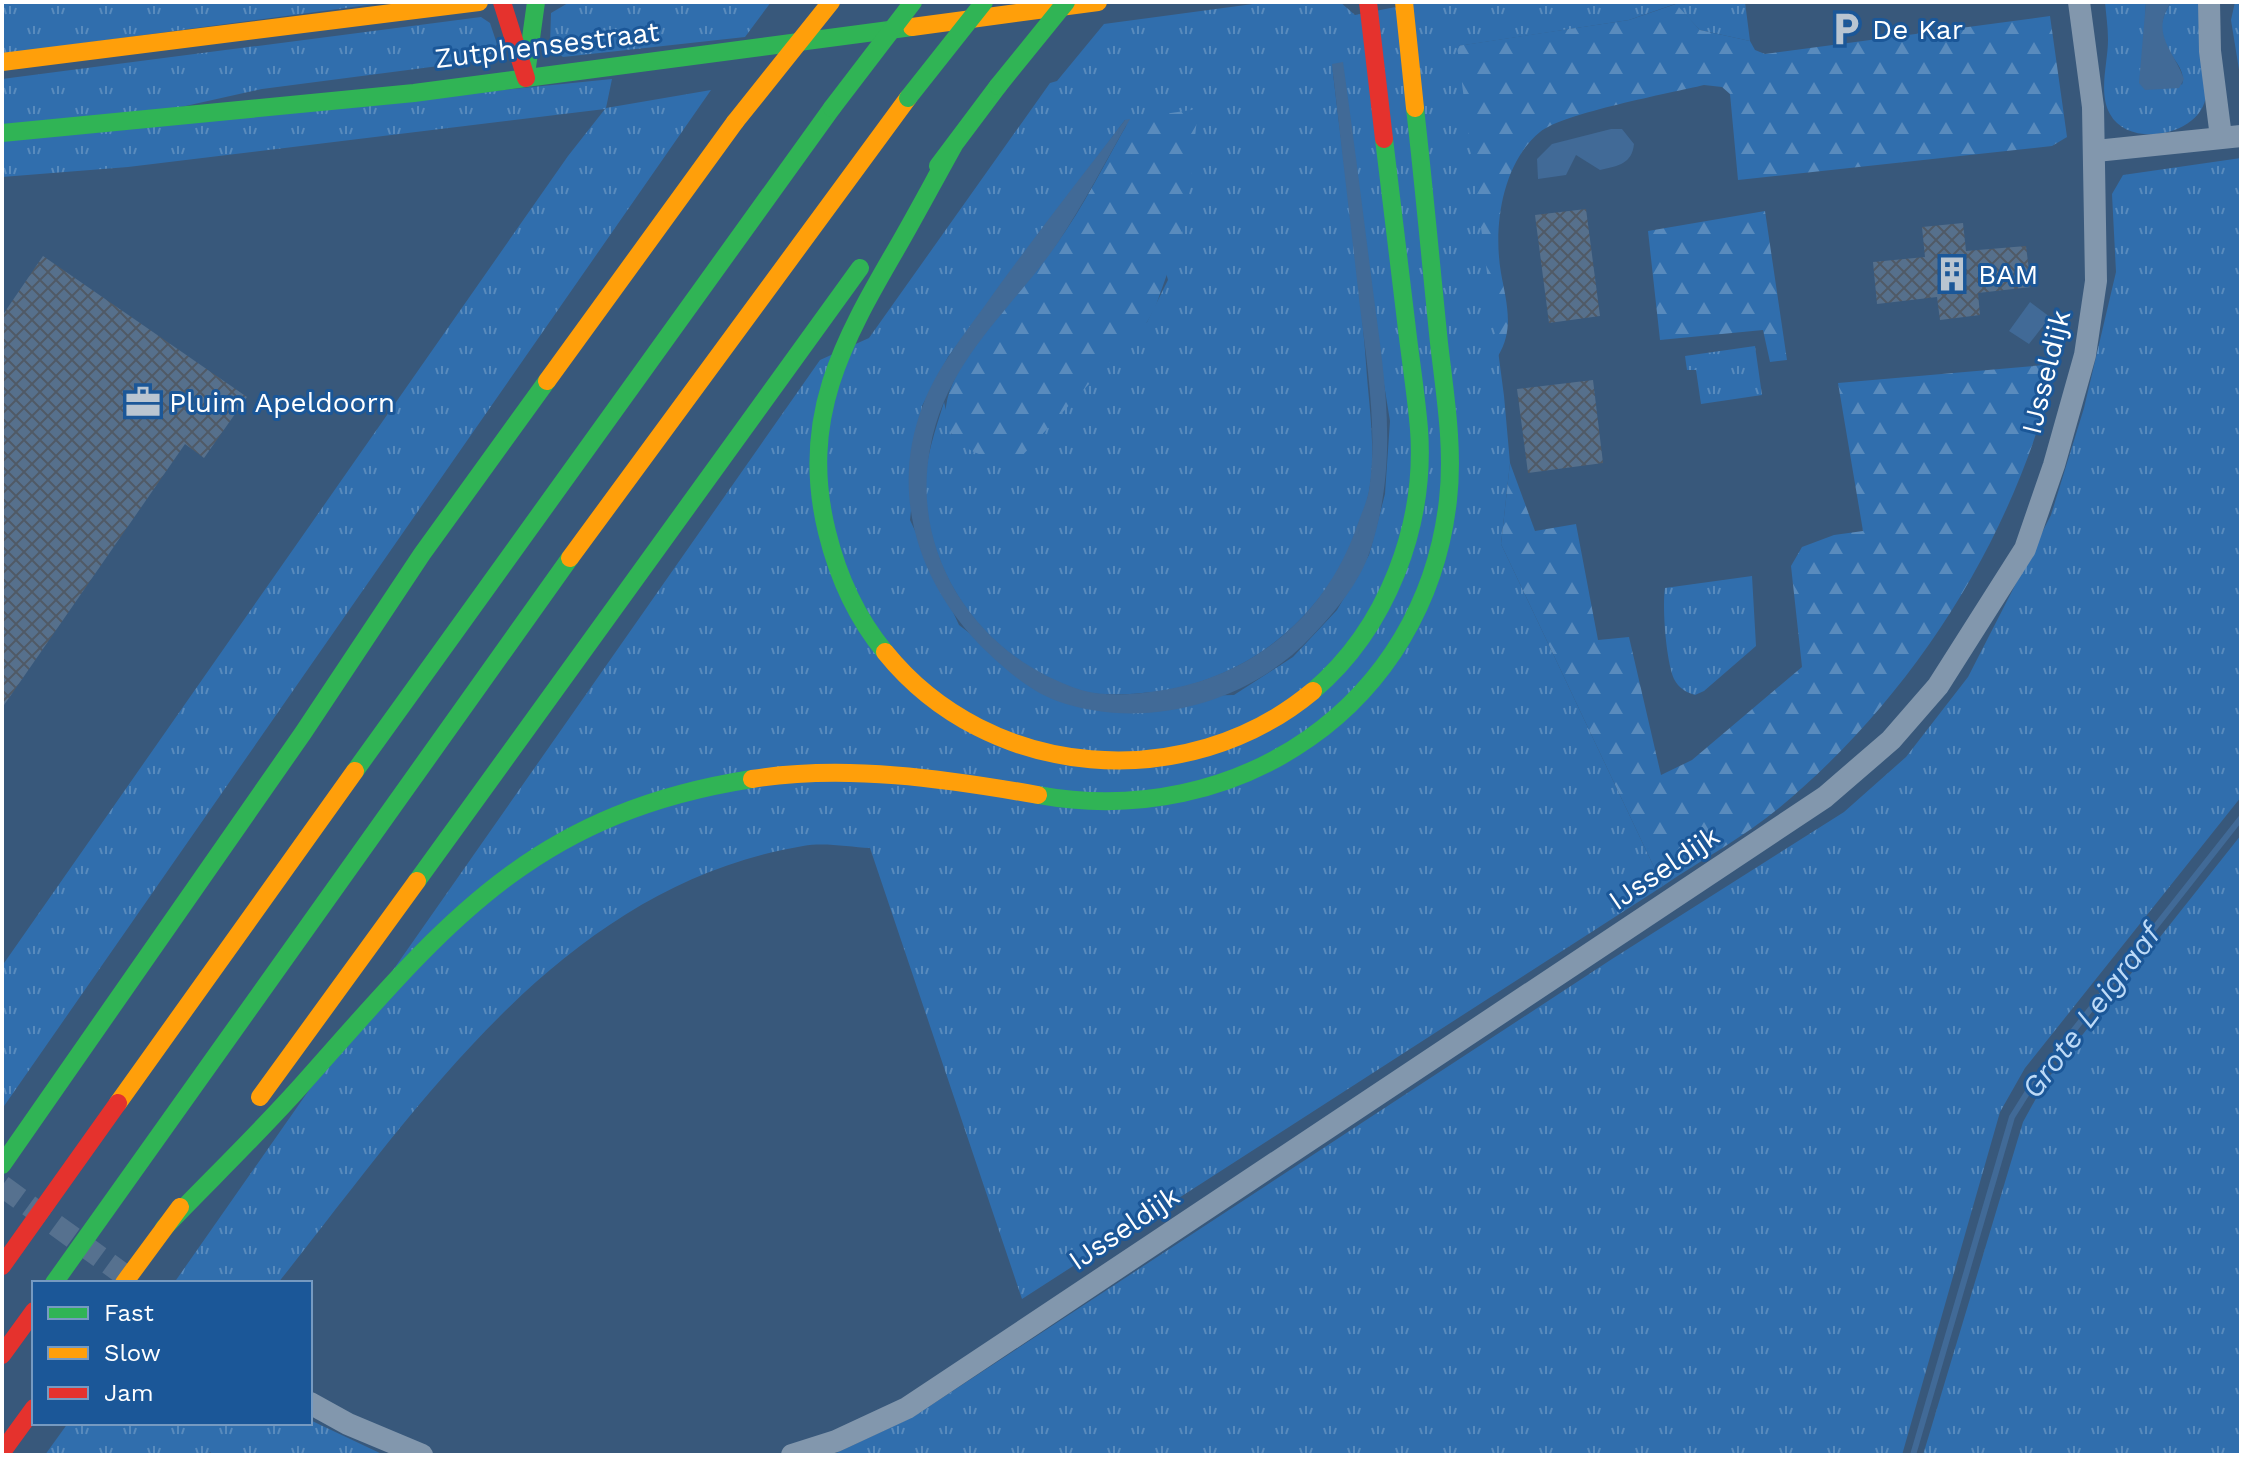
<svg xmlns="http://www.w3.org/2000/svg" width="2243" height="1457" viewBox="0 0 2243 1457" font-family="'Work Sans',sans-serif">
<defs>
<pattern id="grass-tufts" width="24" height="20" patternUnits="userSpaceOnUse" patternTransform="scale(2)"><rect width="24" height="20" fill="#306ead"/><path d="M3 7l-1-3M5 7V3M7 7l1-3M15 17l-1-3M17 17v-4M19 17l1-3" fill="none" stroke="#598bbd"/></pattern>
<pattern id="forest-firs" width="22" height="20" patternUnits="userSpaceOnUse" patternTransform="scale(2)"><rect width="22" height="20" fill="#306ead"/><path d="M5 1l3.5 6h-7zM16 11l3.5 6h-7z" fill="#598bbd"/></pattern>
<pattern id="building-cross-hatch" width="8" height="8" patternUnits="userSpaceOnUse" patternTransform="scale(2)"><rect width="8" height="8" fill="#56708c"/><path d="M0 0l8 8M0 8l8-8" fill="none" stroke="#505a66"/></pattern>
</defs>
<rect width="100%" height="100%" fill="#38587b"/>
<path fill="url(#grass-tufts)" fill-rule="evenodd" d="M2,2h388l-388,52z
M771,2l-26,35 -182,20 -13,-11 1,-33 17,-10z
M1268,2h72l15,13 66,-13h324l5,39 -50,-11 -25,-26 -46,16 -171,26 46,350 6,67 -9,81 162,342 -641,413 -152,-451c-21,-1 -46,-6 -67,-2 -242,41 -383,259 -525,437h-104l646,-923 49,-22 181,-255 7,-2 47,-57zM1332,65l58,356 -5,73 -16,61 -32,55 -44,47 -59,38 -178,5 -97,-75 -49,-105 12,-114 26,-49 177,-237 43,160 -21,42 -195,113 -8,-33c-9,30 -21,62 -19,94 7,91 70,168 157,195 21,6 50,3 72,1 107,-13 192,-95 215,-200 7,-36 1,-79 -2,-115 -7,-104 -23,-208 -35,-312z
M2105,2h41l-1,19 37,64c8,-26 -40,-38 -11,-83h28l7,92c-2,41 -77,56 -96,20 -12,-21 -2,-51 -2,-74 0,-13 -2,-26 -3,-38z
M2235,2h6v80l-10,-62z
M481,17l9,6 7,21 -6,10 -14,7 -215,28 -108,24 -152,13v-47z
M612,79l-6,29 105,-18 -709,1019v-143l566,-810 37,-47 -477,58 -126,10v-37z
M2241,158v639l-216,271 -25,44 -98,343h-1070l81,-38 699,-458 232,-147 62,-55 62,-80 83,-162 33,-107 32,-136 -4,-78 11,-19z
M1755,346l7,49 -61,9 -5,-34h-9l-2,-14z
M1752,576l4,70 -52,45 -9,4c-10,-3 -16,-7 -21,-16 -8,-18 -12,-72 -9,-91z
M2241,835v620h-318l100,-333 22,-40z
M310,1420l74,35h-171l-3,-3 -3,3h-162l23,-32h242z"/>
<path fill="url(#forest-firs)" d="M1676,4l24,26 50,11 5,9 10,4 285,-38 17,121 -15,9 -314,34 -8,-86 -8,-7 -18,-2c-33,8 -141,28 -164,47 -38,31 -47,95 -39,141 5,28 14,56 -3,83l-41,-310 172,-26z
M1198,109l-12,112 -31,87 -8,14 -128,137c-25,0 -43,-1 -62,-19 -48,-45 71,-157 98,-194 29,-39 51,-86 75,-127z
M1765,211l22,149 -17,2 -7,-32 -103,10 -12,-109z
M2056,364c-40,171 -142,332 -277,444 -35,29 -78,52 -116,78l-162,-342 9,-81 25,68 41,-7 22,116 31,-3 32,138 31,-15 110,-93 -11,-101 11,-19 32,-12 29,-4 -25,-148z"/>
<path fill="#416a97" d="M2146,2h25c-21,32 2,47 13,77l-5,9 -34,2 -6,-7z
M1343,62c10,71 19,142 28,213 12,96 30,182 -1,276 -10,31 -35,61 -58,85 -62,67 -167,96 -255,65 -27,-10 -50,-30 -71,-50 -66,-64 -98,-156 -63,-246 14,-37 40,-69 63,-101 45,-63 92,-123 139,-184l5,-1c-24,41 -46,85 -73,125 -48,69 -111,116 -127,205 -20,107 48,208 151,241 20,6 48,5 69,2 97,-11 175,-73 207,-166 4,-12 10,-24 12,-36 9,-56 -2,-127 -9,-183 -9,-81 -19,-162 -28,-243z
M1611,129h11l12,15c-2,20 -16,22 -34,26l-24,-15 -10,20 -28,4 -1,-20 15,-15z
M2030,302l20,15 -21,27 -20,-13z"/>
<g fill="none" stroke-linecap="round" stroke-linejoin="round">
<path stroke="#416a97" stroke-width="6" d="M1913,1455l99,-338 25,-40 204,-259"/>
</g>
<path fill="url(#building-cross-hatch)" d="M1586,209l14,107 -51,7 -14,-108z
M1963,223l3,28 60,-5 5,41 -53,6 2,22 -40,5 -3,-23 -60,7 -4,-42 52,-5 -3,-30z
M43,256l204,141 -43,61 -19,-14 -183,264v-392z
M1593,380l10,83 -75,10 -11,-84z"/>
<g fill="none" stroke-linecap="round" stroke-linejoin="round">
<path stroke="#56718f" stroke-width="22" stroke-dasharray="22 11" stroke-linecap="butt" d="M2,1186l132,96"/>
<path stroke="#8297ad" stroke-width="22" d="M2209,2l1,49 11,86
M2096,151l145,-15
M310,1403l38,21 74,31
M792,1455l44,-14 71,-33 918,-611 66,-57 47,-54 87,-137 29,-84 31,-110 11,-74 -3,-174 -14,-105"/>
<path stroke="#30b455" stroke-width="18" d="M527,67l9,-65
M2,133l412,-40 498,-66
M938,166l60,-80
M885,652c-29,-35 -47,-75 -58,-120 -28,-113 15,-190 71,-286 19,-33 37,-67 56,-101
M1313,691c74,-63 113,-165 106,-262 -3,-36 -9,-72 -13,-108 -7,-61 -15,-121 -22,-182
M355,771l477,-663
M1038,795c199,36 387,-89 410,-295 6,-52 -3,-105 -9,-157 -8,-78 -15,-156 -24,-235
M417,881l443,-613
M2,1165l301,-432 119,-179 125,-173
M164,1228c45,-47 92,-92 135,-140 142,-159 228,-274 453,-309
M54,1283l516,-725"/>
<path stroke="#ff9f0a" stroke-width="18" d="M1404,2l11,106
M912,27l186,-25
M2,62l477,-60
M547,381l188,-259
M570,558l338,-460
M885,652c104,129 302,144 428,39
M752,779c93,-15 195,0 286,16
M260,1097l157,-216
M118,1103l237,-332
M124,1283l56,-76"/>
<path stroke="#e5322d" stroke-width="18" d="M502,2l24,76
M1368,2l16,137
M2,1266l116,-163
M2,1355l32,-44
M2,1452l32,-44"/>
<path stroke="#30b455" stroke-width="18" d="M998,86l68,-84
M908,98l76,-96
M832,108l81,-106"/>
<path stroke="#ff9f0a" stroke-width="18" d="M735,122l96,-120"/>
</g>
<defs>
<g id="parking-bare" transform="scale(2.76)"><path d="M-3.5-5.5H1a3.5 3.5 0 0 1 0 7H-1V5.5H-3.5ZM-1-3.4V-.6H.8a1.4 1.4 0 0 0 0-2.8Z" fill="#b9c5d1" stroke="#1b5798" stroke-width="2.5" paint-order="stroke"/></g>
<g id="building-bare" transform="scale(2.76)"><path d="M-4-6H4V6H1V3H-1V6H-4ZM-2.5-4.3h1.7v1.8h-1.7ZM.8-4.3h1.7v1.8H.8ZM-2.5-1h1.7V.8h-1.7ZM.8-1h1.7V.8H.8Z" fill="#b9c5d1" stroke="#1b5798" stroke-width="2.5" paint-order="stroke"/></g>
<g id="office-bare" transform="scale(2.76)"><path d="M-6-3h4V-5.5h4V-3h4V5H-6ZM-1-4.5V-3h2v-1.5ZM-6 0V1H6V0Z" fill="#b9c5d1" stroke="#1b5798" stroke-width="2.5" paint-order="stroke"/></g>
</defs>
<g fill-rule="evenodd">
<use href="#parking-bare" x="1846" y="29"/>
<use href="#building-bare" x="1952" y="274"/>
<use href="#office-bare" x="143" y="402"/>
</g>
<g text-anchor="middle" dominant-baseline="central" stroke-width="6" stroke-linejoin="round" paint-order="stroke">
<g font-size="28" fill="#fff" stroke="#1b5798" text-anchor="start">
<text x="1872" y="29">De Kar</text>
<text x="1978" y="274">BAM</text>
<text x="169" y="402">Pluim Apeldoorn</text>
</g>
<g font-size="28" fill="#fff" stroke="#1b5798">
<text transform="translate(547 45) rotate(-7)">Zutphensestraat</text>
<text transform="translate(2046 372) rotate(-76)">IJsseldijk</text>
<text transform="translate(1664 868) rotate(-34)">IJsseldijk</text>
<text transform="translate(1124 1228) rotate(-34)">IJsseldijk</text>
</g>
<g font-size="30" font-style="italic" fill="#bddaf7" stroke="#1b5798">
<text transform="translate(2091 1011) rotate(-53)">Grote Leigraaf</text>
</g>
</g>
<rect width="2243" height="1457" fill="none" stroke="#ffffff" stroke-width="8"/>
<rect x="32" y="1281" width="280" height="144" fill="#1b5798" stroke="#769ac1" stroke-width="2"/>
<rect x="48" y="1307" width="40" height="12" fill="#30b455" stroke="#769ac1" stroke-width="2"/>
<text x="104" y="1321" font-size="24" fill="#ffffff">Fast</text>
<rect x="48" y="1347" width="40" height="12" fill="#ff9f0a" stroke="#769ac1" stroke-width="2"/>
<text x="104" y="1361" font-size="24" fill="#ffffff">Slow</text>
<rect x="48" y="1387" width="40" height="12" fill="#e5322d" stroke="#769ac1" stroke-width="2"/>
<text x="104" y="1401" font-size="24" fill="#ffffff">Jam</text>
</svg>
